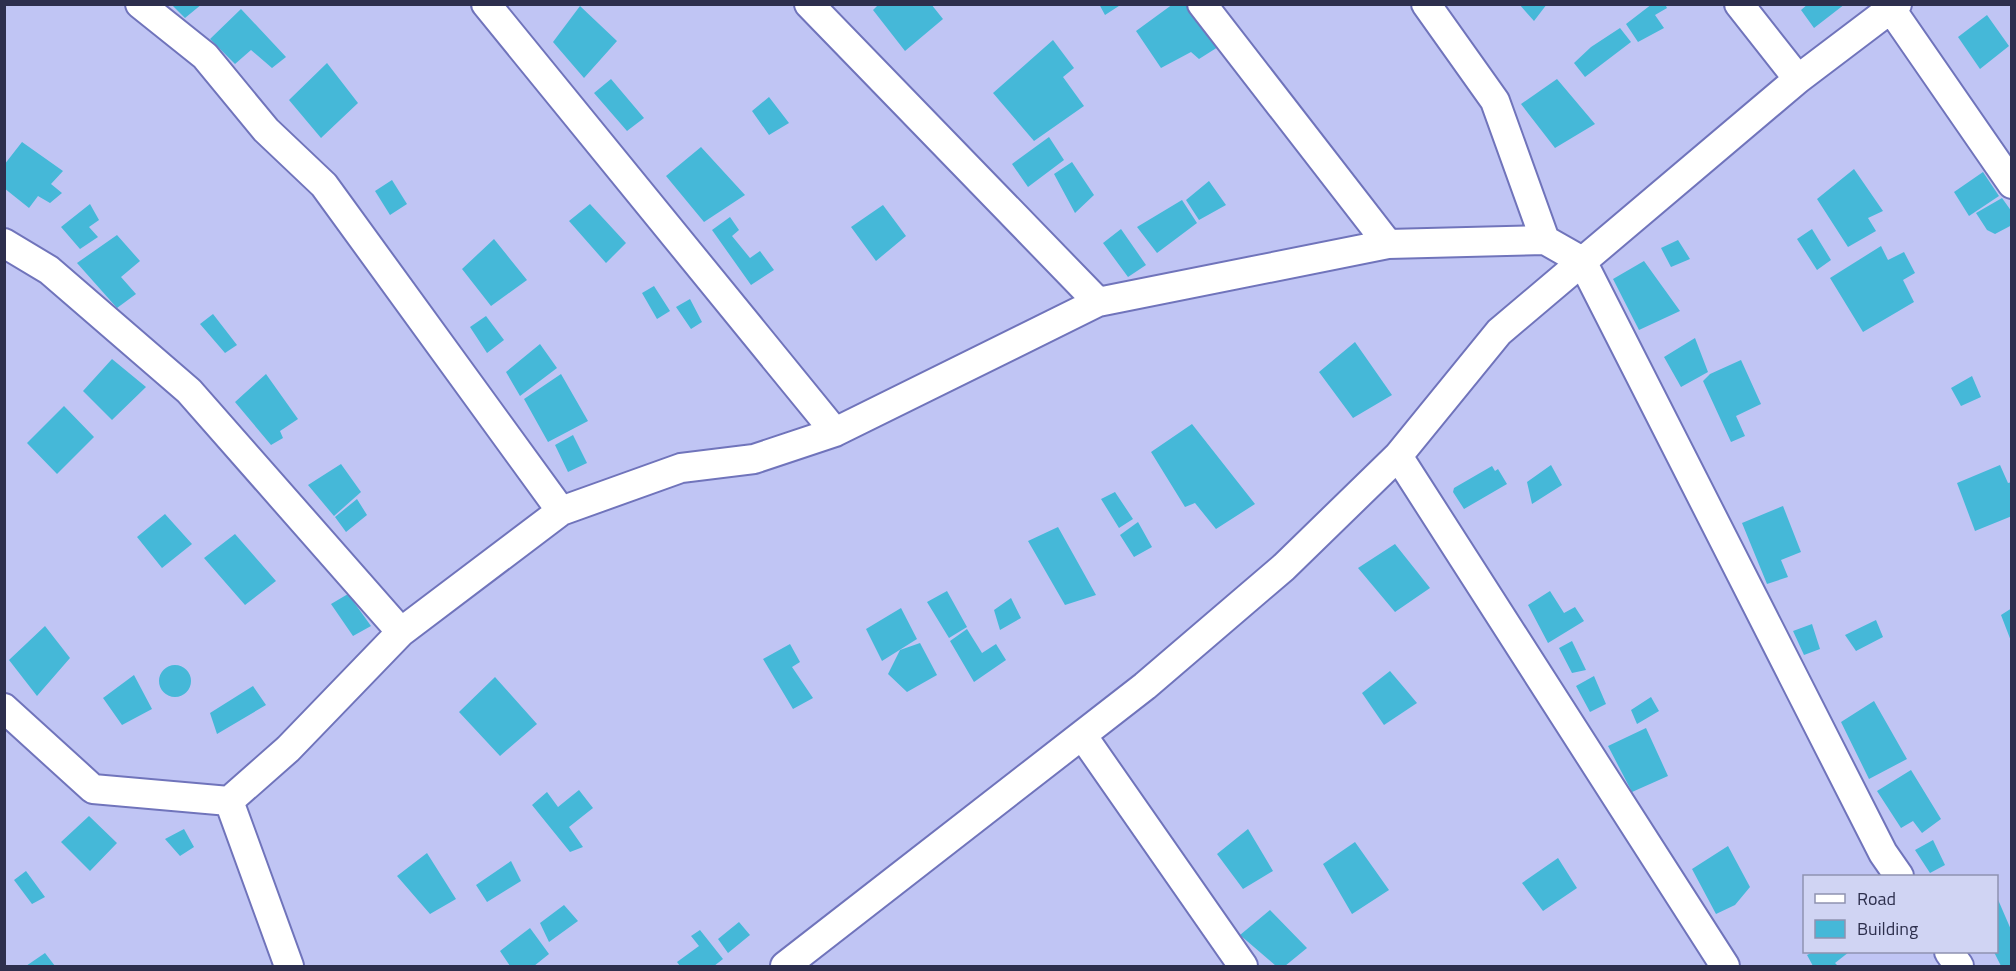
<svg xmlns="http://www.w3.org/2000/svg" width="2016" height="971" viewBox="0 0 2016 971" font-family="'Titillium Web',sans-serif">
<rect width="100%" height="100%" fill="#c0c5f4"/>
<path fill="#45b8d8" d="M171,4h31l-17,14z
M879,4h52l12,15 -38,32 -32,-41z
M1099,4h23l-17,11z
M1173,4h13l32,43 -19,12 -8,-7 -30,16 -25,-37z
M1519,4h28l-13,17z
M1652,4h13l2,4 -12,7 9,13 -26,14 -12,-18z
M1808,4h37l-31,24 -13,-18z
M580,6l37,35 -33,37 -31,-36z
M241,9l45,48 -14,11 -21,-18 -16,14 -25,-25z
M1987,15l22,31 -29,23 -22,-32z
M1620,28l11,14 -46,35 -11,-14 17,-16z
M1053,40l21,28 -11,9 21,29 -50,35 -41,-48z
M327,63l31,40 -37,35 -32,-38z
M611,79l33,39 -17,13 -33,-38z
M1557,79l38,45 -40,24 -34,-44z
M769,97l20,26 -20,12 -17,-24z
M1049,137l15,23 -36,27 -16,-23z
M22,142l41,29 -12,13 11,9 -12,10 -12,-7 -9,12 -25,-20v-23z
M701,147l44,48 -41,27 -38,-46z
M1072,162l22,33 -19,18 -21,-39z
M1854,169l29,42 -15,7 8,13 -28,16 -31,-48z
M1983,172l16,24 -30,20 -15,-24z
M392,180l15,24 -17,11 -15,-24z
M1209,181l17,24 -27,15 -13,-20z
M2002,198l10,14v13l-17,9 -8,-4 -11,-17z
M1182,200l15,23 -40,30 -20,-26z
M90,204l9,16 -10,7 9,10 -18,12 -19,-22z
M590,204l36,39 -20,20 -37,-42z
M883,205l23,31 -30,25 -25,-34z
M730,217l9,13 -7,6 18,22 10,-7 14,19 -23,15 -39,-55z
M1121,229l25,36 -18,12 -25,-34z
M1812,229l19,31 -14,10 -20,-31z
M117,235l23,26 -19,16 15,17 -19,14 -40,-45z
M494,239l33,41 -36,26 -29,-37z
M1678,240l12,19 -19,8 -10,-19z
M1881,246l7,14 16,-8 11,21 -12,7 11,22 -51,30 -33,-54z
M1644,261l36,50 -41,19 -26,-51z
M654,286l16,25 -13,8 -15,-26z
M690,299l12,23 -11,7 -15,-22z
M213,314l24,31 -12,8 -25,-29z
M486,316l18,24 -17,13 -17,-26z
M1695,338l13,34 -27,15 -17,-30z
M1355,342l37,53 -39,23 -34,-46z
M540,344l17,24 -37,28 -14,-24z
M112,359l34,28 -34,33 -29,-29z
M1741,360l20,44 -25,12 9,20 -14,6 -28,-61 7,-7z
M266,374l32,45 -18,12 3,7 -12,7 -36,-43z
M561,374l27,47 -40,21 -24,-43z
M1972,376l9,21 -20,9 -10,-18z
M64,406l30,31 -37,37 -30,-31z
M1192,424l63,80 -39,25 -21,-26 -10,4 -34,-55z
M573,435l14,28 -19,9 -13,-27z
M341,464l20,28 -27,24 -26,-31z
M1551,465l11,20 -30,19 -5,-22z
M2000,465l8,18 4,-1v34l-37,15 -18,-48z
M1492,466l3,5 3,-2 9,15 -43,25 -11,-17 1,-4z
M1115,492l18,27 -14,9 -18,-29z
M357,499l10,16 -21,17 -11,-15z
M1783,506l18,46 -20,8 7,17 -21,7 -25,-61z
M165,514l27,30 -30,24 -25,-31z
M1138,522l14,25 -18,10 -14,-22z
M1058,527l38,68 -31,10 -37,-64z
M235,534l41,47 -31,24 -41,-47z
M1395,544l35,44 -35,24 -37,-44z
M947,591l20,36 -18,11 -22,-36z
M1550,591l14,22 11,-6 9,14 -36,22 -20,-38z
M348,594l23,32 -18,10 -22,-32z
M1011,598l10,20 -21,12 -6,-20z
M901,608l16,31 -35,22 -16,-32z
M2012,608v33h-1l-10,-26z
M1876,620l7,17 -27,14 -11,-16z
M1812,624l8,25 -16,6 -11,-24z
M45,626l25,32 -33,38 -28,-36z
M967,629l15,24 14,-9 10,16 -32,22 -24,-41z
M1572,641l14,29 -14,3 -13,-25z
M920,643l17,32 -30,17 -19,-18 12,-24z
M790,644l10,18 -8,5 21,31 -20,11 -30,-50z
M159 681a16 16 0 1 1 32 0a16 16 0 1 1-32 0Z
M1390,671l27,32 -33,22 -22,-32z
M134,675l18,34 -30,16 -19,-27z
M1594,676l12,28 -16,8 -14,-26z
M495,677l42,47 -37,32 -41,-44z
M253,686l13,19 -49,29 -7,-21z
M1651,697l8,14 -22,13 -6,-14z
M1874,701l33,58 -38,20 -28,-57z
M1646,728l22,48 -36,16 -24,-46z
M1911,770l30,49 -19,14 -9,-12 -12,7 -24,-37z
M579,790l14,18 -24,19 14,20 -13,5 -38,-47 15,-13 11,15z
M89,816l28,27 -27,28 -29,-29z
M184,829l10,18 -14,9 -15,-17z
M1248,829l25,42 -30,18 -26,-35z
M1933,840l12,25 -15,8 -15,-23z
M1355,842l34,48 -37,24 -29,-50z
M1728,846l22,41 -15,18 -19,9 -24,-45z
M427,853l29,46 -26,15 -33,-38z
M1558,858l19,30 -34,23 -21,-28z
M511,861l10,20 -34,21 -11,-17z
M26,871l19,26 -13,7 -18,-24z
M1996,895l16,37v34h-11l-7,-14h2z
M564,905l14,16 -29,21 -9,-19z
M1270,910l37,38 -22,18h-9l-36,-31z
M739,922l11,13 -22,18 -10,-14z
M530,928l19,26 -15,12h-24l-10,-15z
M700,930l23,29 -9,7h-34l-3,-4 22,-16 -8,-10z
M1813,952h36l-14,11 3,3h-25l-6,-11z
M45,953l10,13h-29z"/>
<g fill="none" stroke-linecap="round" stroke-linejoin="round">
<g stroke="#7074bb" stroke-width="32">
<path id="street" d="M140,4l65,52 61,74 58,55 237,326
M486,4l349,428
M809,4l289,298
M1202,4l186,240
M1426,4l69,97 50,139 37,21 301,592 16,23
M1739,4l59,75
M1891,9l121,175
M4,243l45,27 140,121 212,241
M1398,456l327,510
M4,708l89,81 136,12 60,165
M1082,735l161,231
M229,801l59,-52 113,-117 160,-121 120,-43 73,-9 81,-27 263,-130 290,-58 157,-4
M1949,952l10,14
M785,966l360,-280 139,-119 114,-111 101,-124 299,-253 99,-75"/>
</g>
<use href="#street" stroke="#fff" stroke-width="28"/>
</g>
<rect width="2016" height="971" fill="none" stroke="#2d2f4d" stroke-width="12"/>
<rect x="1803" y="875" width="195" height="78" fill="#d0d4f3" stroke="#8f92b1" stroke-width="1.5"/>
<rect x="1815" y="894" width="30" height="9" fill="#ffffff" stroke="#8f92b1" stroke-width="1.5"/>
<text x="1857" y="905" font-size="18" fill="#2d2f4d">Road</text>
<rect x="1815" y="920" width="30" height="18" fill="#45b8d8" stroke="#8f92b1" stroke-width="1.5"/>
<text x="1857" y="935" font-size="18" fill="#2d2f4d">Building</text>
</svg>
